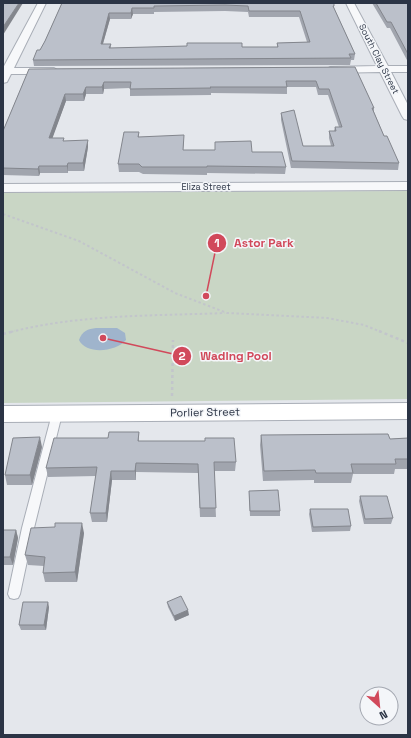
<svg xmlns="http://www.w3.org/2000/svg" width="411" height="738" viewBox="0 0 411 738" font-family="'Space Grotesk',sans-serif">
<rect width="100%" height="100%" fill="#e4e7ec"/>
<path fill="#c9d6c5" d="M408,191v208l-405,4v-210z"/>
<path fill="#9fb4cc" d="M96,328h21l8,5 1,7c-10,12 -40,15 -47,0 3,-9 9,-11 17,-12z"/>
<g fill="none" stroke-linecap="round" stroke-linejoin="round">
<g stroke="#a9aeb7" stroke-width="2">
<path id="lane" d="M57,411l3,1 2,2 -28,114 -14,66 -2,4 -4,1 -4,-1 -2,-4 14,-66 30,-114 2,-2z"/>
</g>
<g stroke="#a9aeb7" stroke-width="2">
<path id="street" d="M38,3h8l-32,65h40l5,3 -5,3h-43l-4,8 -4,1v-15z
M346,3h8l34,63h20v6h-17l17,33v15l-4,-1 -2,-3 -22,-44 -50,1 -5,-3 5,-3 47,-1z
M408,182v8l-405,2v-8z"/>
</g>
<g stroke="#a9aeb7" stroke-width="2">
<path id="secondary" d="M408,403v16l-405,3v-16z"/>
</g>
<path stroke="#c2c5cb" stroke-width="2" stroke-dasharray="2.5 2.5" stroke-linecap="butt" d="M3,214l76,27 96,52 52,20 100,5 37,7 17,7
M11,332c70,-18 142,-16 214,-19"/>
<path stroke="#c2c5cb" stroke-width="2.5" stroke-dasharray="3 3" stroke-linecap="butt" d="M379,331l29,12
M3,334l12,-3
M172,396l1,-56"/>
<use href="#lane" fill="#f7f8fa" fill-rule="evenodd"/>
<use href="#street" fill="#f7f8fa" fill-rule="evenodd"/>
<use href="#secondary" fill="#fff" fill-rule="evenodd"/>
</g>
<path fill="#a1a5ae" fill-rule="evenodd" d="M62,3l272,3v2l21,46 -1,6h-3l-1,5 -316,1 -1,-6 7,-10 5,-9zM225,11l23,1 1,5h50l8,25 -30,1v4l-166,1v-4h-8l7,-25h21l2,-5h21v-2z
M372,3h36v59l-18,-34h-3z
M355,67l19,41v4l10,24 15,27 -1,7 -107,-2 -10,-48v-7l22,33h28l-2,-8v-7h5l1,-4h4l-11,-32h-10l-2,-8h-29v7l-76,-1v2l-81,1v-8l-26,1 -1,5h-17l-2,7h-18l-14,37 36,9 -4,24h-16v2h-28l-1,3 -36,-1v-44l26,-62z
M139,132v5l45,5 -1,8 69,2 34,15 -1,7 -78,-1v2l-64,-1 -4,-2h-20l-1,-8z
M139,432v9l97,21 -1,9h-21l2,46h-16l-2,-44 -62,-1v8h-24l-5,42h-15l-2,-9 6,-37 -48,1 -2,-9 62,-30z
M261,435l129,4 18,-1v31h-13l-1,5h-41l-2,9h-37v-3l-51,1 -3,-36z
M42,447l-10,38h-25l-2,-10z
M249,491l31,20v5h-30l-1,-20z
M360,496l33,22 -2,6h-27l-5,-23z
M310,509l41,17 -1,5 -38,1 -3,-18z
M55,527l29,6 -7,49h-32l-2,-9 1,-7 -16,-1 -3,-10z
M3,530h13l2,8 -5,27h-9l-1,3z
M167,602l22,13 -14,6 -7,-14z
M49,607l-3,23h-25l-2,-5z"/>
<path fill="#83868d" d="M19,3h4l-20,32v-8z
M132,8l1,6 -2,5v-6z
M109,13l1,6 -9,31v-6z
M104,82v7l-1,5 -1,-7z
M86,87v7l-2,7 -1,-7z
M65,94l1,7 -16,44 -1,-7z
M88,140v7l-4,24 -1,-8z
M68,163v10l-1,-7z
M39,166l1,7 -1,3 -1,-7z
M40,437l2,10 -10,38 -2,-10z
M136,463v17l-1,-9z
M111,471l1,9 -5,42 -1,-9z
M82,523l2,10 -7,49 -2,-10z
M16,530l2,8 -5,27 -3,-8z
M48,602l1,5 -3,23 -2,-5z
M188,610l1,5 -14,6 -1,-5z"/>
<path fill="#bbc0ca" stroke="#83868d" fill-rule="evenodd" d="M3,3h16l-16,24z
M62,3h272v3h-1l22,48h-6l2,4 -318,2 4,-10h3l5,-9zM225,5l23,1 1,5h51l10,31 -33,1 1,4h-36v-4h-55v3l-78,2 2,-4h-10l8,-31h22l1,-5h22v-2z
M376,3h32v51l-17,-32h-4z
M355,67l19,41h-2l12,28h3l12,27 -107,-2 -11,-48 13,-3 9,36h31l-5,-15h7l-1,-4h7l-13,-38h-10l-3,-8h-30l1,6h-77l1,1 -81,1 1,-7h-27l-2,5h-16l-3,7h-18l-16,44h15l-1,3 25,-1 -5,23h-15l-1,3h-28l-1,3 -35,-1v-37l26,-62z
M124,132h15l-1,5 46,-2 -1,15h32v-8l36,-1 1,11h30l4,15 -79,-1v1h-65l-3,-3h-21z
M109,432h30l-1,9h67v-3h29l2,24h-22l2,46h-16l-2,-44 -62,-1 -1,8h-24l-5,42h-16l7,-46 -51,1 8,-30h54z
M388,434l2,5 18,-1v21h-13l1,5h-45l2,9h-37l-1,-3 -51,1 -3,-36z
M40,437l-10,38h-25l8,-37z
M278,490l2,21h-30l-1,-20z
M360,496h27l6,22 -28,1z
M310,509h38l3,17 -38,1z
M55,523h27l-7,49 -32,1 2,-16 -20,-2 6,-27 24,-1z
M3,530h13l-6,27h-7z
M181,596l7,14 -14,6 -7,-14z
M23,602h25l-4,23h-25z"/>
<g text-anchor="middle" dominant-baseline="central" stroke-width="3" stroke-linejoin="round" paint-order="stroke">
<g font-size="9" fill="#2b3445" stroke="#f4f6f9">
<text transform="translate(379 59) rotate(63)">South Clay Street</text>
<text x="206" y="187">Eliza Street</text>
</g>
<g font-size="11" fill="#2b3445" stroke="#f4f6f9">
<text transform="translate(205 412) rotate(-1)">Porlier Street</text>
</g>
</g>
<path fill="none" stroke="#d1495b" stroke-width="1.5" d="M206 296L217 243M103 338L182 356"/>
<g fill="#d1495b" stroke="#f4f6f9" stroke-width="1.5">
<circle cx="206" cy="296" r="4"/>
<circle cx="103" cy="338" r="4"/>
<circle cx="217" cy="243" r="10"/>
<circle cx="182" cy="356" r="10"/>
</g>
<g font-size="12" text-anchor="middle" font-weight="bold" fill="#fff">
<text x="217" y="247">1</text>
<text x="182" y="360">2</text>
</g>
<g font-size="12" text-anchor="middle" font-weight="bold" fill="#d1495b" stroke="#f4f6f9" stroke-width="3" stroke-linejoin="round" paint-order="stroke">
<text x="264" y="247">Astor Park</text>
<text x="236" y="360">Wading Pool</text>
</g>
<rect width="411" height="738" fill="none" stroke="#2b3445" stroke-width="8"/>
<g transform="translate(379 706) rotate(153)"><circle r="19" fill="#f4f6f9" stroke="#a4a8b1"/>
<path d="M0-3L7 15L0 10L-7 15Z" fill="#d1495b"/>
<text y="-6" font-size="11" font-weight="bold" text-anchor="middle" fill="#2b3445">N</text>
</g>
</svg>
